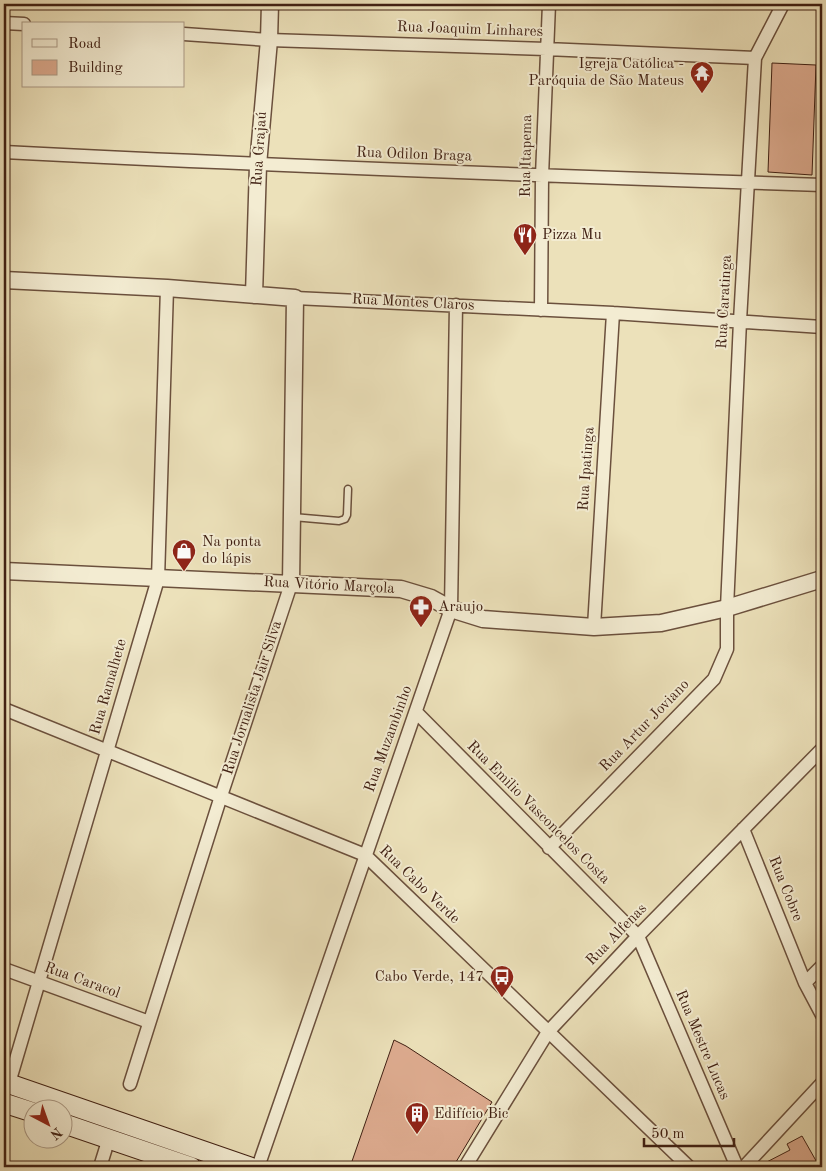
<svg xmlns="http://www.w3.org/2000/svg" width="826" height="1171" viewBox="0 0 826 1171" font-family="'Old Standard TT',serif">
<rect width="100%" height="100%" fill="#ece1ba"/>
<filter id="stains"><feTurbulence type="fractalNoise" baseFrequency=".004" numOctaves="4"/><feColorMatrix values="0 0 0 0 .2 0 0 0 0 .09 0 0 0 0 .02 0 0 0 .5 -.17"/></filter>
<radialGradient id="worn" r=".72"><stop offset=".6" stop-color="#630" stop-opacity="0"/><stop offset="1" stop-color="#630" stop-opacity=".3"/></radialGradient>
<path fill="#ddab8f" stroke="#402013" d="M772,63l44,2 -4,110 -44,-3z
M394,1040l12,6 86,56 -39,65h-103z
M802,1136l17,30 -62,1 33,-17 -3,-6z"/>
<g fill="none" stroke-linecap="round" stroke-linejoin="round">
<g stroke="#6b503d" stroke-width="9">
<path id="service" d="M293,517l46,4 6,-2 2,-4 1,-26"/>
</g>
<g stroke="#6b503d" stroke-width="15">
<path id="minor" d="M4,23l20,1
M184,34l85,6 277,9 209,9
M4,152c273,14 545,24 818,33
M295,298l318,15 209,14
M541,310l1,-134 7,-172
M594,627l19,-314
M4,709l361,146 324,312
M416,712l222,224 99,231
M743,829l62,154 17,32
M549,848l165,-169 13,-30v-41l13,-287 15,-263 28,-54
M4,969l145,53
M805,983l17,-17
M9,1083l149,-504 9,-291
M130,1084l91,-288 70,-212
M100,1167l9,-29
M258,1167l193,-558 5,-304
M465,1167l83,-135 90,-96 184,-187
M744,1167l78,-84"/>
</g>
<g stroke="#6b503d" stroke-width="19">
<path id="tertiary" d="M4,280l163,8 128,10 -4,286
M254,295l4,-130 11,-125 1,-36
M4,571l397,18 30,9 20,11 32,10 111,8 67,-4 66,-15 95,-29"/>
</g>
<g stroke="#402013" stroke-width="21">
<path id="secondary" d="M4,1082l246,85
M4,1103l28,9
M62,1123l129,44"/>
</g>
<use href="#service" stroke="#f3ecd2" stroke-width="6"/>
<use href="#minor" stroke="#f3ecd2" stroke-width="12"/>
<use href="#tertiary" stroke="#f3ecd2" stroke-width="16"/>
<use href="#secondary" stroke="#f3ecd2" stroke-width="19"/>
</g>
<defs>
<g id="temple-pin" transform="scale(1.25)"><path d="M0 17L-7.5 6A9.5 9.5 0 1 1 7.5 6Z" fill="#8f2418" stroke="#f3ecd2"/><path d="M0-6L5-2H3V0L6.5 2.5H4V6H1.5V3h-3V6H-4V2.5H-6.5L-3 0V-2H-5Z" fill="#fff"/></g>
<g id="restaurant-pin" transform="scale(1.25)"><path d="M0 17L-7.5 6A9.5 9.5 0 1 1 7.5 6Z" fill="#8f2418" stroke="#f3ecd2"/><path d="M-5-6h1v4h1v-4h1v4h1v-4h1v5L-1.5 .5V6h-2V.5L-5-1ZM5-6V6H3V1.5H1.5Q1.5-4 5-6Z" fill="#fff"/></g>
<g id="shop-pin" transform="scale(1.25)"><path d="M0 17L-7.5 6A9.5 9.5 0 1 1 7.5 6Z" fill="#8f2418" stroke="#f3ecd2"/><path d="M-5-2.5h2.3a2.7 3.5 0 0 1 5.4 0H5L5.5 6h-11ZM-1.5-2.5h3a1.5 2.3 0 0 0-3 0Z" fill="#fff"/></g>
<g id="pharmacy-pin" transform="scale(1.25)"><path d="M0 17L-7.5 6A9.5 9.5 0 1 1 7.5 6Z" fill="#8f2418" stroke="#f3ecd2"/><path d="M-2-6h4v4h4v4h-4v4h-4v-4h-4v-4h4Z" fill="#fff"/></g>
<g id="bus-pin" transform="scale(1.25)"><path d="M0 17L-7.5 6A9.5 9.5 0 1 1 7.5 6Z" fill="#8f2418" stroke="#f3ecd2"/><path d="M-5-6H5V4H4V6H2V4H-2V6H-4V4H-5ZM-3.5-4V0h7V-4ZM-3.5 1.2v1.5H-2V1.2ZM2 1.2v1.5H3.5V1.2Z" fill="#fff"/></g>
<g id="building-pin" transform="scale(1.25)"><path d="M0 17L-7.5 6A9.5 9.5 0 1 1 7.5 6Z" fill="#8f2418" stroke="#f3ecd2"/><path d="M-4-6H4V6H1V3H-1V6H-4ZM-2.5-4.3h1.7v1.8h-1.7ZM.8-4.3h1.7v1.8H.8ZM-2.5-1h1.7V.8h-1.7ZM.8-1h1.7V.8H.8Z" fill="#fff"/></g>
</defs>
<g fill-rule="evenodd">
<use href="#temple-pin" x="702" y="73"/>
<use href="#restaurant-pin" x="525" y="235"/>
<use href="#shop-pin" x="184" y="551"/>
<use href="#pharmacy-pin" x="421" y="607"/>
<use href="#bus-pin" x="502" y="977"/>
<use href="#building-pin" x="417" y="1114"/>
</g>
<g text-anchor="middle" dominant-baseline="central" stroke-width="4" stroke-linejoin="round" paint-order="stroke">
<g font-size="15" fill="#402013" stroke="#f3ecd2">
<text transform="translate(470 30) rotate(2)">Rua Joaquim Linhares</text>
<text transform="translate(260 149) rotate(-86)">Rua Grajaú</text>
<text transform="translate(414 155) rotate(2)">Rua Odilon Braga</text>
<text transform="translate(527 156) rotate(-89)">Rua Itapema</text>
<text transform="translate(725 302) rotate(-87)">Rua Caratinga</text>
<text transform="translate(413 303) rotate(3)">Rua Montes Claros</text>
<text transform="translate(587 469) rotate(-86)">Rua Ipatinga</text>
<text transform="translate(329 586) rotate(3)">Rua Vitório Marçola</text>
<text transform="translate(109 687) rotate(-74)">Rua Ramalhete</text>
<text transform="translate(253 698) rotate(-72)">Rua Jornalista Jair Silva</text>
<text transform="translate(645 726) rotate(-46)">Rua Artur Joviano</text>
<text transform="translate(389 739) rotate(-70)">Rua Muzambinho</text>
<text transform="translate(538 813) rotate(45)">Rua Emilio Vasconcelos Costa</text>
<text transform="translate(419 885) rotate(44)">Rua Cabo Verde</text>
<text transform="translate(785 889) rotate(68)">Rua Cobre</text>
<text transform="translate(617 935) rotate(-46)">Rua Alfenas</text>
<text transform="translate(82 981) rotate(20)">Rua Caracol</text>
<text transform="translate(702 1045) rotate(67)">Rua Mestre Lucas</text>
</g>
<g font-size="15" fill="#402013" stroke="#f3ecd2" text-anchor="start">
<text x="684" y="64" text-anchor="end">Igreja Católica -<tspan x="684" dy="17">Paróquia de São Mateus</tspan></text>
<text x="542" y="235">Pizza Mu</text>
<text x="202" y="542">Na ponta<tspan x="202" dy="17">do lápis</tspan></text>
<text x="438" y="607">Araujo</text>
<text x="484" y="977" text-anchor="end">Cabo Verde, 147</text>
<text x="434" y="1114">Edifício Bic</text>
</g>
</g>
<rect width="826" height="1171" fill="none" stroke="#ece1ba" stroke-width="20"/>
<rect x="5" y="5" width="816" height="1161" fill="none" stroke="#402013" stroke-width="2.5"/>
<rect x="10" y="10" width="806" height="1151" fill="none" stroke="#402013"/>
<rect x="22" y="22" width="162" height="65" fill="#f3ecd2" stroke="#ab9a86"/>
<rect x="32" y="39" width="25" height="8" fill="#f3ecd2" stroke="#ab9a86"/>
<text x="68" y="48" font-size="15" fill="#402013">Road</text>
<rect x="32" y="60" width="25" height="15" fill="#ddab8f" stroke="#ab9a86"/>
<text x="68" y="72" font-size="15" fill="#402013">Building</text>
<g transform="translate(48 1124) rotate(139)"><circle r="24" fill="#f3ecd2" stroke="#ab9a86"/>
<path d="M0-4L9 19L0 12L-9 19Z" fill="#8f2418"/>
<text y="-8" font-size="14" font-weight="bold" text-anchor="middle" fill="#402013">N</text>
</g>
<path d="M644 1138v8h90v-8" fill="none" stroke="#402013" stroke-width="2.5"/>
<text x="651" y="1138" font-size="15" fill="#402013" stroke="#f3ecd2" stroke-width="4" paint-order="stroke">50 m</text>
<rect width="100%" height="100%" filter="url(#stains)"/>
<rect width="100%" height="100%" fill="url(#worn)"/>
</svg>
